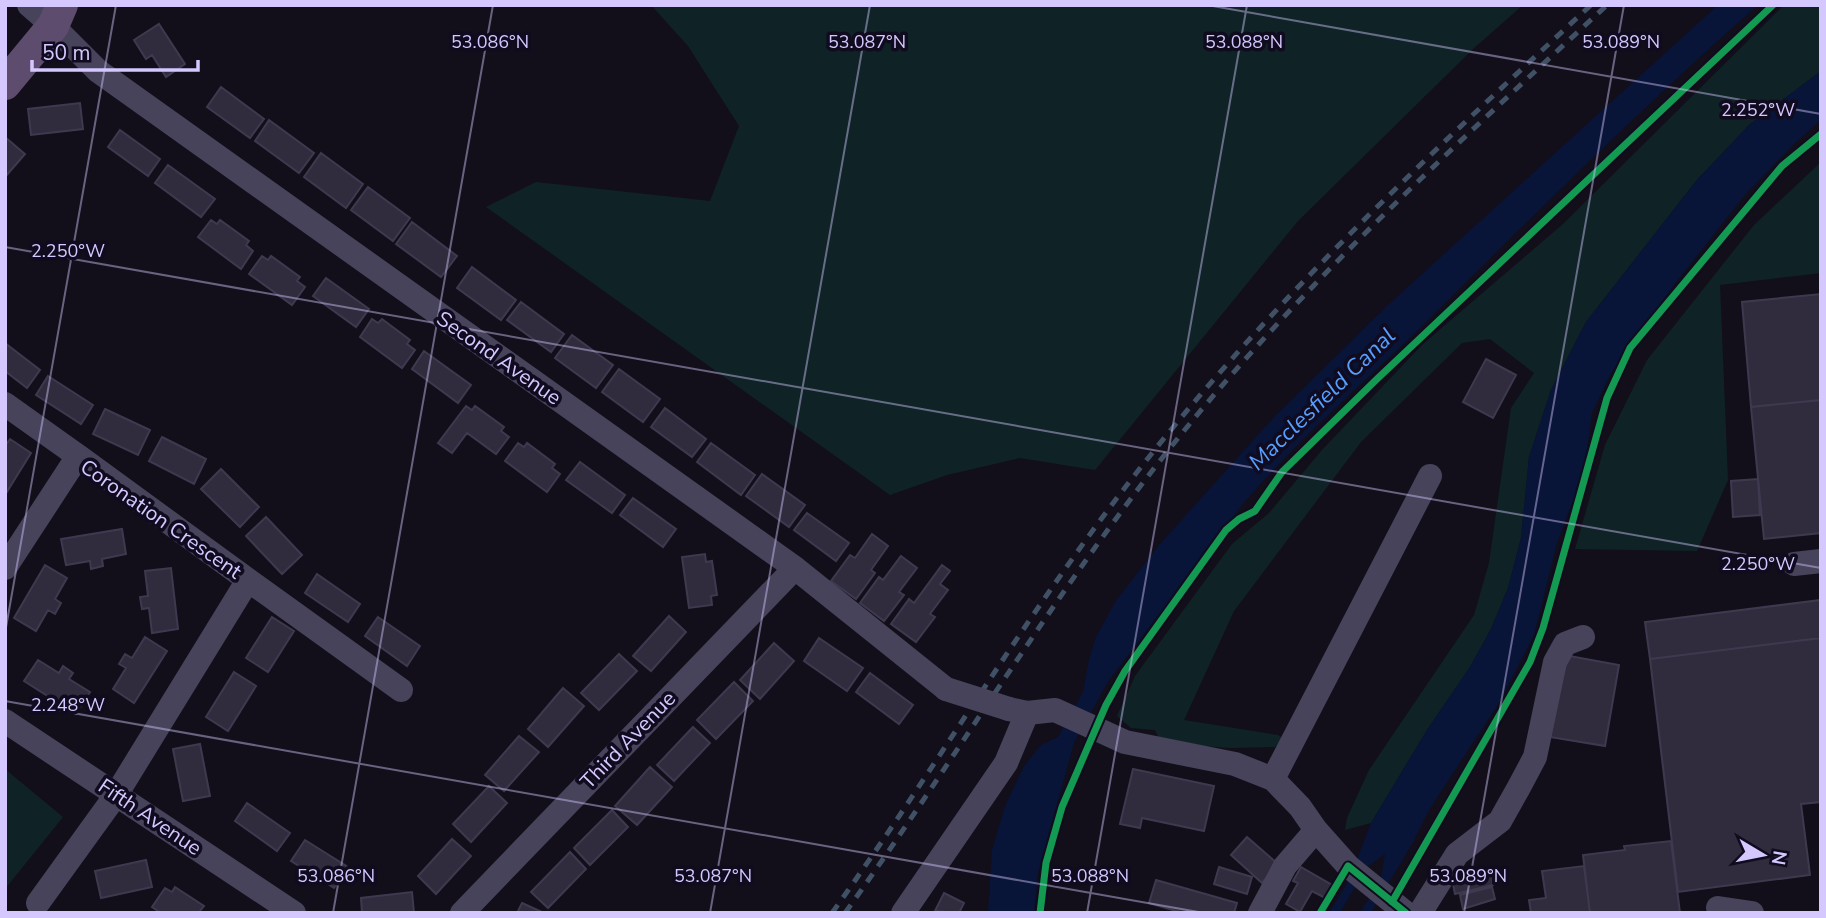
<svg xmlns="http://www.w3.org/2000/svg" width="1826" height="918" viewBox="0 0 1826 918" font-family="'Nunito Sans',sans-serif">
<rect width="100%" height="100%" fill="#120f1a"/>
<path fill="#0f2326" d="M651,5h872l-49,43 -176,173 -203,249 -75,-12 -73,17 -57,20 -404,-288 50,-25 174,19 29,-75 -51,-80z
M1784,5h37v66l-72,54 -53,56 -110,141 -35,68 -22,67 -8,81 -13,50 -17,41 -21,38 -43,63 -56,93 -26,7 2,-12 22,-48 105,-155 15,-52 22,-155 23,-35 -44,-34 -28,4 -101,99 -127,169 -50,109 94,15 5,3 -8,9 -45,1 -69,-5 -6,-13 -24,-2 -14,-12 18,-40 97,-132 37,-31 53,-63 101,-106 140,-120z
M1821,162v111l-101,12 8,195 -31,71 -122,-2 30,-104 42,-85 107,-135z
M5,769l58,48 -58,72z"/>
<path fill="#081438" d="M1718,5h40c-116,102 -225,211 -335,320 -61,60 -126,115 -181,180l-133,175 -35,63 -36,130 -4,40h-46l4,-63 13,-44 19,-40 17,-21 17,-8 25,-45 6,-33 7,-22 19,-35 44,-57 115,-128 115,-113z
M1821,71v49l-27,24 -49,51 -72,91 -62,87 -19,40 -8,58 -27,72 -23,92 -35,68 -70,107 -17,34 -41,69h-11l21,-35 4,-24 -19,14 -26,45h-11l20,-33 22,-57 56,-93 43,-63 21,-38 17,-41 13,-50 8,-81 22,-67 35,-68 110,-141 53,-56z"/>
<path fill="#302c3d" stroke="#3f394f" stroke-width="2" d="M159,24l26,40 -19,13 -14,-22 -6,4 -12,-19z
M221,87l43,32 -14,19 -43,-31z
M80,103l3,26 -52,6 -3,-26z
M269,120l45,33 -15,20 -44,-32z
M120,130l40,29 -12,17 -40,-29z
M5,137l20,17 -20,23z
M321,153l42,31 -17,24 -42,-31z
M168,165l47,34 -14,18 -46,-34z
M368,187l42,31 -17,23 -42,-31z
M211,220l6,4 3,-4 29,21 -3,4 7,6 -12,18 -43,-32z
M412,222l45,34 -16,21 -45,-33z
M262,256l6,4 3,-4 29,21 -3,4 8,6 -13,18 -43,-31z
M472,267l44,33 -15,20 -44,-32z
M326,278l43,31 -13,18 -43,-31z
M1821,294v106l-70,7 -9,-105z
M521,302l43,32 -13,18 -44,-32z
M372,319l6,4 4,-4 28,21 -3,4 8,6 -13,18 -42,-31z
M572,335l41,30 -17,23 -41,-30z
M5,343l35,27 -13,18 -22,-17z
M424,351l47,34 -13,18 -46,-34z
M1486,359l30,16 -23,43 -30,-16z
M619,369l41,30 -17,23 -41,-30z
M48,376l45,29 -12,19 -45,-29z
M1821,400v133l-57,6 -13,-132z
M466,406l6,4 3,-4 29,21 -3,4 8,6 -13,17 -29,-21 -15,20 -14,-10z
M665,408l41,31 -14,18 -41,-30z
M105,409l45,21 -12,25 -45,-21z
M162,437l44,22 -12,25 -45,-23z
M10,439l21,14 -26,42v-49z
M518,443l6,4 3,-4 28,21 -3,4 8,6 -13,18 -42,-31z
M711,443l44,32 -14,20 -44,-33z
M580,462l45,33 -13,18 -46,-33z
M221,469l38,38 -19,20 -39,-38z
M762,474l43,31 -16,22 -43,-31z
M1758,479l2,36 -27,2 -2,-36z
M633,498l43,31 -13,18 -43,-32z
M807,513l42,30 -13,18 -42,-31z
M266,517l36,38 -20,19 -36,-38z
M122,529l4,25 -24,5 1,7 -12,3 -1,-8 -24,4 -5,-26z
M872,534l16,12 -17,24 4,3 -19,26 -25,-18 19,-26 5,3z
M705,554l1,8 6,-1 5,34 -6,1 1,9 -23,3 -7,-51z
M901,556l16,12 -18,24 5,3 -20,26 -24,-18 19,-26 4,3z
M45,565l22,13 -12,21 6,4 -6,11 -7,-4 -12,21 -22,-13z
M942,565l8,6 -10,13 8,6 -18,24 5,3 -19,25 -25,-18 18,-25 5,4z
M171,568l7,61 -26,4 -3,-25 -7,1 -2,-12 8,-1 -3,-25z
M317,574l43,30 -12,18 -43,-29z
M1821,600v38l-171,21 -5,-37z
M669,616l17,16 -35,39 -18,-15z
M272,617l22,14 -26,41 -22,-14z
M378,617l42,29 -13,20 -42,-30z
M145,637l22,14 -33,52 -21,-14 13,-21 -7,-4 6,-10 7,4z
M819,638l44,30 -16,23 -43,-30z
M1821,638v164l-20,2 9,71 -132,17 -28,-233z
M774,643l20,18 -34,38 -20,-19z
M619,654l18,17 -38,39 -18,-17z
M1564,655l55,10 -14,81 -55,-9z
M38,660l21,13 4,-7 10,7 -4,6 21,13 -14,22 -52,-33z
M234,672l22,14 -28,45 -22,-14z
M870,673l43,32 -14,19 -43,-32z
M734,682l19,19 -37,38 -19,-19z
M563,688l21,18 -36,41 -20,-18z
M693,727l17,16 -36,38 -17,-16z
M519,736l20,16 -35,39 -19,-16z
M200,744l10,52 -27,5 -10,-52z
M650,767l22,20 -35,38 -22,-19z
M1133,769l81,17 -10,45 -62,-13 -2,10 -20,-4z
M489,786l18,17 -36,39 -18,-18z
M247,803l43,30 -13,18 -42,-30z
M612,810l16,17 -38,38 -16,-17z
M1247,837l31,27 -16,19 -31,-28z
M452,839l19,17 -35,38 -18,-18z
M305,840l43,27 -14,21 -43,-27z
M1671,841l9,72h-90l-7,-58 42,-5 -1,-4z
M570,852l16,17 -38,39 -17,-16z
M146,860l6,27 -51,11 -6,-27z
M1584,866l6,47h-59l-2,-13 17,-2 -4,-27z
M1219,867l33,10 -5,17 -33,-10z
M1301,867l31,18 -7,13 -13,-7 -12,21 -14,-8 12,-21 -5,-2z
M1490,870l3,15 -38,9 -3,-15z
M1156,880l81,23 -3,10h-51l-34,-10z
M175,887l29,19 -4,5 3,2h-42l-9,-6 13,-19 7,4z
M1492,887l3,12 -32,10 -3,-14z
M412,892l2,21h-52l-1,-15z
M944,893l20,10 -5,10 -24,-2z
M522,903l22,10h-27z"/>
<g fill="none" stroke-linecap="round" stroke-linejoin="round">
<path stroke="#47435b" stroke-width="24" d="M29,5l24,21 45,45 697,497 151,121
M5,404l73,52
M1794,564l27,-3
M5,568l73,-112 170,124 -132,215 -78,108
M248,580l153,110
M1009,709l18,4 28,-3 70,32 110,22 38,15 27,28 16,23 32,36 58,47
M5,721l289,192
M1273,779l157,-303
M1718,908l34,5
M462,913l333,-345
M903,913l103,-150 21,-50
M1260,913l25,-47 31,-36
M1420,913l37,-59 43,-33 18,-32 17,-32 20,-95 10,-18 18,-7"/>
<path stroke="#5d4c6d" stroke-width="32" d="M5,84l48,-58 9,-21"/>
<path stroke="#405065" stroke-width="5" stroke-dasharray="10 9" stroke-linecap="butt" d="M832,913c107,-149 199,-308 313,-451 133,-168 289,-312 446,-457
M845,913c105,-146 197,-300 307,-442 133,-172 296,-319 455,-466"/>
<path stroke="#47435b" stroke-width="24" d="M946,689l63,20"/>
<g stroke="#100b1e" stroke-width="11">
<path id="cycleway" d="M1392,902l138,-240 13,-34 64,-230 23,-50 152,-182 39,-32
M1040,913l6,-50 16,-56 44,-102 19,-34 101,-141 13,-11 16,-8 27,-39 95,-93 396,-374
M1320,913l28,-47 58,47"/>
</g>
<use href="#cycleway" stroke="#139951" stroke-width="7"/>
</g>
<path fill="none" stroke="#d4c8ff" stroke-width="2" stroke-opacity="0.45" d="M1207,5l614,109M5,247l1816,321M5,633l111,-628M5,701l1199,212M333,913l160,-908M710,913l160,-908M1087,913l160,-908M1464,913l160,-908"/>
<g text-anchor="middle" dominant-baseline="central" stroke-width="7" stroke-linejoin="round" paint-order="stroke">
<g font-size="21" fill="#d4c8ff" stroke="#100b1e">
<text transform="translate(499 358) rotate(35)">Second Avenue</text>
<text transform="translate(161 519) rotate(35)">Coronation Crescent</text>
<text transform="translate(628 740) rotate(-46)">Third Avenue</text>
<text transform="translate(150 817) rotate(34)">Fifth Avenue</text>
</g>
<g font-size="23" font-style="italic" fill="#569eff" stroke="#100b1e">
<text transform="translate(1322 399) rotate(-44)">Macclesfield Canal</text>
</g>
</g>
<g font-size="18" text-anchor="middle" fill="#d4c8ff" stroke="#100b1e" stroke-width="7" stroke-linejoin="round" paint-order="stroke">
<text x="490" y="48">53.086°N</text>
<text x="867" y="48">53.087°N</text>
<text x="1244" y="48">53.088°N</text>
<text x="1621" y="48">53.089°N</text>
<text x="1758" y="116">2.252°W</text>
<text x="68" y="257">2.250°W</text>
<text x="1758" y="570">2.250°W</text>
<text x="68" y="711">2.248°W</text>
<text x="336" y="882">53.086°N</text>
<text x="713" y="882">53.087°N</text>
<text x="1090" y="882">53.088°N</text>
<text x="1468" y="882">53.089°N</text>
</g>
<rect width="1826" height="918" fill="none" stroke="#d4c8ff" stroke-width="14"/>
<g transform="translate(1763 855) rotate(100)" stroke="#100b1e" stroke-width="5" paint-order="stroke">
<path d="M0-5L12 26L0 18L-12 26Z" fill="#d4c8ff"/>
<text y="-10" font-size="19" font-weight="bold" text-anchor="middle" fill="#d4c8ff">N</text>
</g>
<path d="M32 60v10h166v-10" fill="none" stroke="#d4c8ff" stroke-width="3.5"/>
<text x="42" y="60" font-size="21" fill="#d4c8ff" stroke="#100b1e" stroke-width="5" paint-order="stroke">50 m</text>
</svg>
